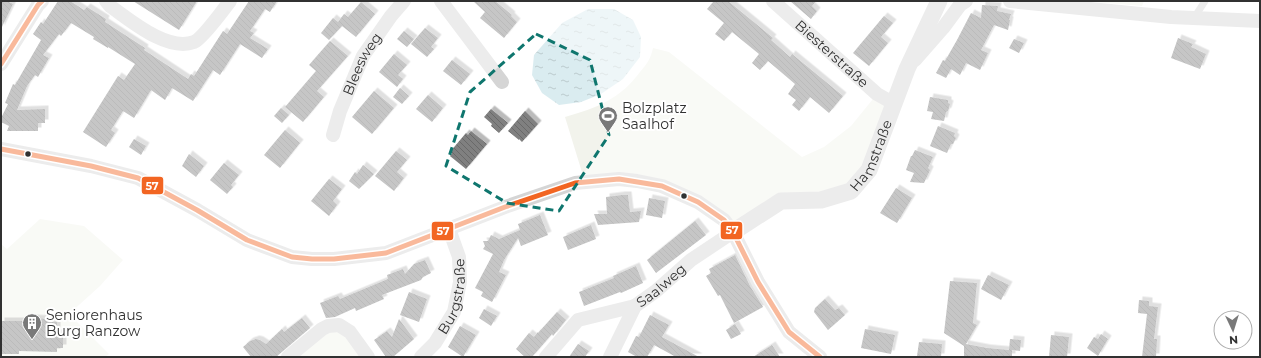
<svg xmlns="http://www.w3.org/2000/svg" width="1261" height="358" viewBox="0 0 1261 358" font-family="Montserrat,sans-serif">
<defs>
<pattern id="water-ripples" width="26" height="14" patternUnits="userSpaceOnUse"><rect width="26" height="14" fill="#daecf0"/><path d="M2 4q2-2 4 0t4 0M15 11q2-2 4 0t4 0" fill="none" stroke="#bccbce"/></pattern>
<pattern id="building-back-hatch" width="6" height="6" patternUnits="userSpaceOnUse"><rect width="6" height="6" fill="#808080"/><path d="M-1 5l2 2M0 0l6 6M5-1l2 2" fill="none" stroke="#696969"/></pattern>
<filter id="shadow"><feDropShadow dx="3.5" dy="-3.5" stdDeviation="0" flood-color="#0004"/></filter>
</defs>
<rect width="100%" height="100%" fill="#fff"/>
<path fill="#f2f3ec" d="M1082,1h62l-2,5z
M653,48l16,4 133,105 22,-10 27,-21 26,-32 16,9 -42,88 -70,10 -48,31 -71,-46 -77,-4 -20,-65c32,-9 55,-18 75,-45 7,-8 11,-14 13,-24z
M40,219l44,7 39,34 -23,26 -31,28 40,40 -4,3h-104v-113l6,5z
M339,325l29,32h-80z"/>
<path fill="url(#water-ripples)" d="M588,9h26l19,11 8,17 -1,20 -17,22 -22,15 -20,8 -22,3 -17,-12 -10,-18 2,-20 28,-32z"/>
<path fill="url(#building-back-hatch)" filter="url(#shadow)" d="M1,1h6l6,3 -12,25z
M58,1h12l14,9 3,-3 19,12 -1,3 40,26 -1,2 44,29 3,-5 3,2 29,-45 4,3 22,-33h28l-7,11 -5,-3 -15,22 4,2 -4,5 18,11 -6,9 -22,-14 -20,31 -7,-5 -20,31 -21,-13 -7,12 -14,-10 -17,28 -11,-7 -12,19 4,3 -9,14 -23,-15 35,-56 6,4 11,-16 -27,-17v1l-15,-9 1,-2 -23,-14 -10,13 -2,-2 -16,21 6,3 -11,19 -3,-2 -8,11 -10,24 28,-1v14h-7v8h-31l2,-5 -8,-4v-4l7,-14 -3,-1 8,-19 2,1 26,-45 -8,-6 8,-12 2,2z
M133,1h64l-18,29z
M473,1h22l17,14 -1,1 6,6 -13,16 -24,-20 5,-6z
M714,1h14l45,37 -2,2 19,17 2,-3 51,42 -14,17 -19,-16 -11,14 -7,-6 4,-5 -8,-6 7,-10 -27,-23 -8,9 -8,-7 7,-9 -27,-22 -8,9 -9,-7 9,-11 -17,-14z
M790,1h26l-4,5 5,5 -6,8z
M361,2l14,12 -19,23 -14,-11 -13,14 -8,-7 12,-15 5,4 6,-8 4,3z
M982,5l16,1 -1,5 14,3 -2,6h1l-2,10 -14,-5 -13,25 7,3 -8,17 -14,-7 -6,12 -9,-6 -5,9 -10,-5 7,-13 2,1 12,-21 14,-27 10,5z
M884,16l9,7 -12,14 7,6 -19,23 -16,-13z
M425,28l13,10 -7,9 3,2 -7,8 -16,-13z
M404,31l10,8 -7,8 -10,-8z
M1178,38l15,6 -2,3 15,7 -6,15 -29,-11z
M1014,39l10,4 -5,10 -10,-5z
M330,41l18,15 -31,35 7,6 -21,25 -18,-15 31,-36 -7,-6z
M394,54l13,11 -9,10 5,4 -6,8 -18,-15z
M452,60l18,14 -9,11 -18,-14z
M400,88l9,8 -7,8 -9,-7z
M374,91l20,17 -22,26 -20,-17z
M428,95l15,13 -11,14 -16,-13z
M930,97l18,3v3l2,1 -2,7 -2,1 -2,9 -13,-2 2,-7 -6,-1z
M281,108l8,7 -7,8 -8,-7z
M491,109l17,14 -9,10 -8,-7 1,-2 -8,-7z
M525,111l13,13 -16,18 -3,-3v1l-11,-9z
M938,126l17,7 -1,3 2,2 -3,6h-2l-4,9 -17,-7z
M285,130l15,13 -20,25 -16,-13z
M471,131l16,13 -21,25 -16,-13 2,-3 -2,-1 16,-19 2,2z
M134,139l12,7 -5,9 -12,-8z
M915,150l18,7 -5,11 2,2 -6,13 -14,-1 4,-9 -8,-3 5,-14h1z
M396,151l11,9 -10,12 7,6 -10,13 -19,-15z
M189,154l15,12 -8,11 -14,-11z
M224,163l15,12 -8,10 2,2 -6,7 -17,-14z
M363,165l11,9 -15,15 -10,-8 6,-9 2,2z
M329,179l13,10 -9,12 4,4 -8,11 -18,-15z
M896,188l16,10 -15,25 -17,-10z
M622,195h6l2,17 11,-1 -2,11 -41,3 -4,-11h13l-1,-17z
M649,198l16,3 -3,17 -16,-3z
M540,215l8,20 -27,11 -3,-8 -14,22 -5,12 7,3 -14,27 -11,-6 2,-4 -8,-4 18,-34 -10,-5 2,-3 -2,-5h5l3,-6 8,4 21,-9 -2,-6z
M695,221l11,14 -50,38 -9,-13z
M591,225l5,14 -28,11 -5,-13z
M735,255l15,31 13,21 -29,16 -14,-28 -2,1 -12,-20 5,-3 -2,-4z
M425,260l6,13 -8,4 -2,3 -39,15 2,4 -28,12 -1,-3 -20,9 -9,1 -6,-15 18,-7 2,3 48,-20 -1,-4 16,-6 2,5 9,-10z
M636,266l7,17 -22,10 -1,-1 -36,14 -5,-14 35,-14 -1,-2z
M988,275l21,10 -8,15 -20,-11z
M950,281l27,2 -4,40 4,2 -11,19 21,4 22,2 1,-11 11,1 -1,11 -8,-1v7h-48v-11l-20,-13z
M409,292l18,7 -8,23 -19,-7z
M825,299l10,11 4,-2 6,7 -17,15 -14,-18 1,-4z
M1139,300l10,1v5l9,1 -4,32h3l-1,18h-14l5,-43 -9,-1z
M484,309l13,7 -6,10 -12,-8z
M557,312l9,8 -13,16 -1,-2 -20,23h-7l-9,-8 13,-16 5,4 4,-5v1z
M650,315l19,10 -7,12 37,20h-23l-22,-12 -7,12h-10l-9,-5 8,-16 3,1z
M28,318l23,1v3h6v11h6v15h-6v4l-38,-1v3h-18v-33h24z
M302,318l8,10 -34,29h-25l-8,-10 7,-6 6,-2 4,1 6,4 16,-15 2,3z
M399,319l15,20 -21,18h-7l-12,-17 13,-9 5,6z
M735,324l6,10 -10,5 -5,-9z
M460,326l16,9 -13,22 -15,-10z
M865,329l30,6 -4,19 -30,-6z
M1101,334l7,5 -10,17 -11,-8 7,-11 4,2z
M1051,335l18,2 -2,20h-18z
M919,342l23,2 -1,13 -24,-1z
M578,344l11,7 -4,6h-16z
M772,345l8,12h-27z"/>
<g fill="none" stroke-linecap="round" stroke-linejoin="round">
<path stroke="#d5d5d5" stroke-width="7" d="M1194,18l11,-17"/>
<g stroke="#d5d5d5" stroke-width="14">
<path d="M106,1l4,5c20,14 57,46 84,36 8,-3 30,-33 36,-41"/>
<path d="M441,1l61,81"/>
<path id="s1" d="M773,1l104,93 16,9"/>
<path d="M1010,1l161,16 89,4"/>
<path d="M915,60l28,-32 17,-23 6,-4"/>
<path d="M1,64l37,-59 4,-4"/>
<path id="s2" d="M333,135l7,-24 23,-55 28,-40 13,-15"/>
<path d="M1,149l90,17 47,12 59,32 50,30 45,17 20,2h22l52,-6 119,-46 70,-24 44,-4 18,2 25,5 36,16 26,18 9,12 25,50 31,50 31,25"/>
<path d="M288,357l34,-28 6,-3 11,-1 11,7 18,25"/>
<path id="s3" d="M421,357l14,-14 19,-31 6,-30 -1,-25 -10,-28"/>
<path d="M546,357l32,-37 57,-14"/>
<path id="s4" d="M610,357l25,-51 21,-15 35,-31 42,-28"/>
</g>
<path stroke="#d5d5d5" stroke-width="17" id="s5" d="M733,232l48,-31 40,-1 30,-9 18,-21 38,-101 32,-68"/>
<g stroke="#fff" stroke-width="8">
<path id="bus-1" d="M1,64l37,-59 4,-4
M1,149l90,17 47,12 59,32 50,30 45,17 20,2h22l52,-6 119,-46 70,-24 44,-4 43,7 36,16 26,18 9,12 25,50 31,50 31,25"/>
</g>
<use href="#bus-1" stroke="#f26522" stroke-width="5"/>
</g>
<path d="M0 0H1261V358H0ZM536,34l54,26 19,75 -50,76 -52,-8 -61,-37 24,-74z" fill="#fff" fill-opacity=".55" fill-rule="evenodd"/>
<path fill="none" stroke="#0f766e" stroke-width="3" stroke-dasharray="8 5" stroke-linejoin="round" d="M536,34l54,26 19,75 -50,76 -52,-8 -61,-37 24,-74z"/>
<defs>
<g id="stadium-pin" transform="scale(1)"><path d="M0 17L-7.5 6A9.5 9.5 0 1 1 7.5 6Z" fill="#797979" stroke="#fff"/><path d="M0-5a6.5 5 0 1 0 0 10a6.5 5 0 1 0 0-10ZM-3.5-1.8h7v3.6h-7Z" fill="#fff"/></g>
<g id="building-pin" transform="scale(1)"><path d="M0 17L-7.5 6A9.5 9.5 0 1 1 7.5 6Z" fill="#797979" stroke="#fff"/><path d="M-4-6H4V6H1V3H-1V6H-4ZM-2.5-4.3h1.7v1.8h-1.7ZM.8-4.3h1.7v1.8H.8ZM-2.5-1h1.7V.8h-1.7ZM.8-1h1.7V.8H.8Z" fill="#fff"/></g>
</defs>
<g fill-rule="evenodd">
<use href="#stadium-pin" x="608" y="116"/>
<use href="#building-pin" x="32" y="323"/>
</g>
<g fill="#313131" stroke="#fff" stroke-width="1.5">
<circle cx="28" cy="154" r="3.5"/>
<circle cx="684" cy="196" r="3.5"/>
</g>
<g text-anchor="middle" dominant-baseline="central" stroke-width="4" stroke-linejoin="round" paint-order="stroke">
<g font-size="14" fill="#313131" stroke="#fff">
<text stroke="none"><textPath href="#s1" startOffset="79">Biesterstraße</textPath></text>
<text stroke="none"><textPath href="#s2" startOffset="77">Bleesweg</textPath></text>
<text stroke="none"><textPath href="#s5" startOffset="170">Hamstraße</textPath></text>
<text stroke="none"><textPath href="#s4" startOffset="90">Saalweg</textPath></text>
<text stroke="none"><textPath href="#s3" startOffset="71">Burgstraße</textPath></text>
</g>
<g font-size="14" fill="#313131" stroke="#fff" text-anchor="start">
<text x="622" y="108">Bolzplatz<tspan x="622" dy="16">Saalhof</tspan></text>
<text x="46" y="315">Seniorenhaus<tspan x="46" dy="16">Burg Ranzow</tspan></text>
</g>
</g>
<g stroke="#fff" stroke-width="1.5">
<rect x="141" y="176" width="23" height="19" rx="4" fill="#f26522"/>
<rect x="720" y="221" width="23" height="19" rx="4" fill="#f26522"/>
<rect x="431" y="221" width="23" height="20" rx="4" fill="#f26522"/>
</g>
<g font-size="11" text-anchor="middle" font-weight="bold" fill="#fff">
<text x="152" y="190">57</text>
<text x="732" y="234">57</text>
<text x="443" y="235">57</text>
</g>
<rect width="1261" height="358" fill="none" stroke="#313131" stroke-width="4"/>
<g transform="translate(1233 330) rotate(176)"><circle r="19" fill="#ffffff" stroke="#adadad"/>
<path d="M0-3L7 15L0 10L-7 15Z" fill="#797979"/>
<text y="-6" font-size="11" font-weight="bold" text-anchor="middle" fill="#313131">N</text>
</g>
</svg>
